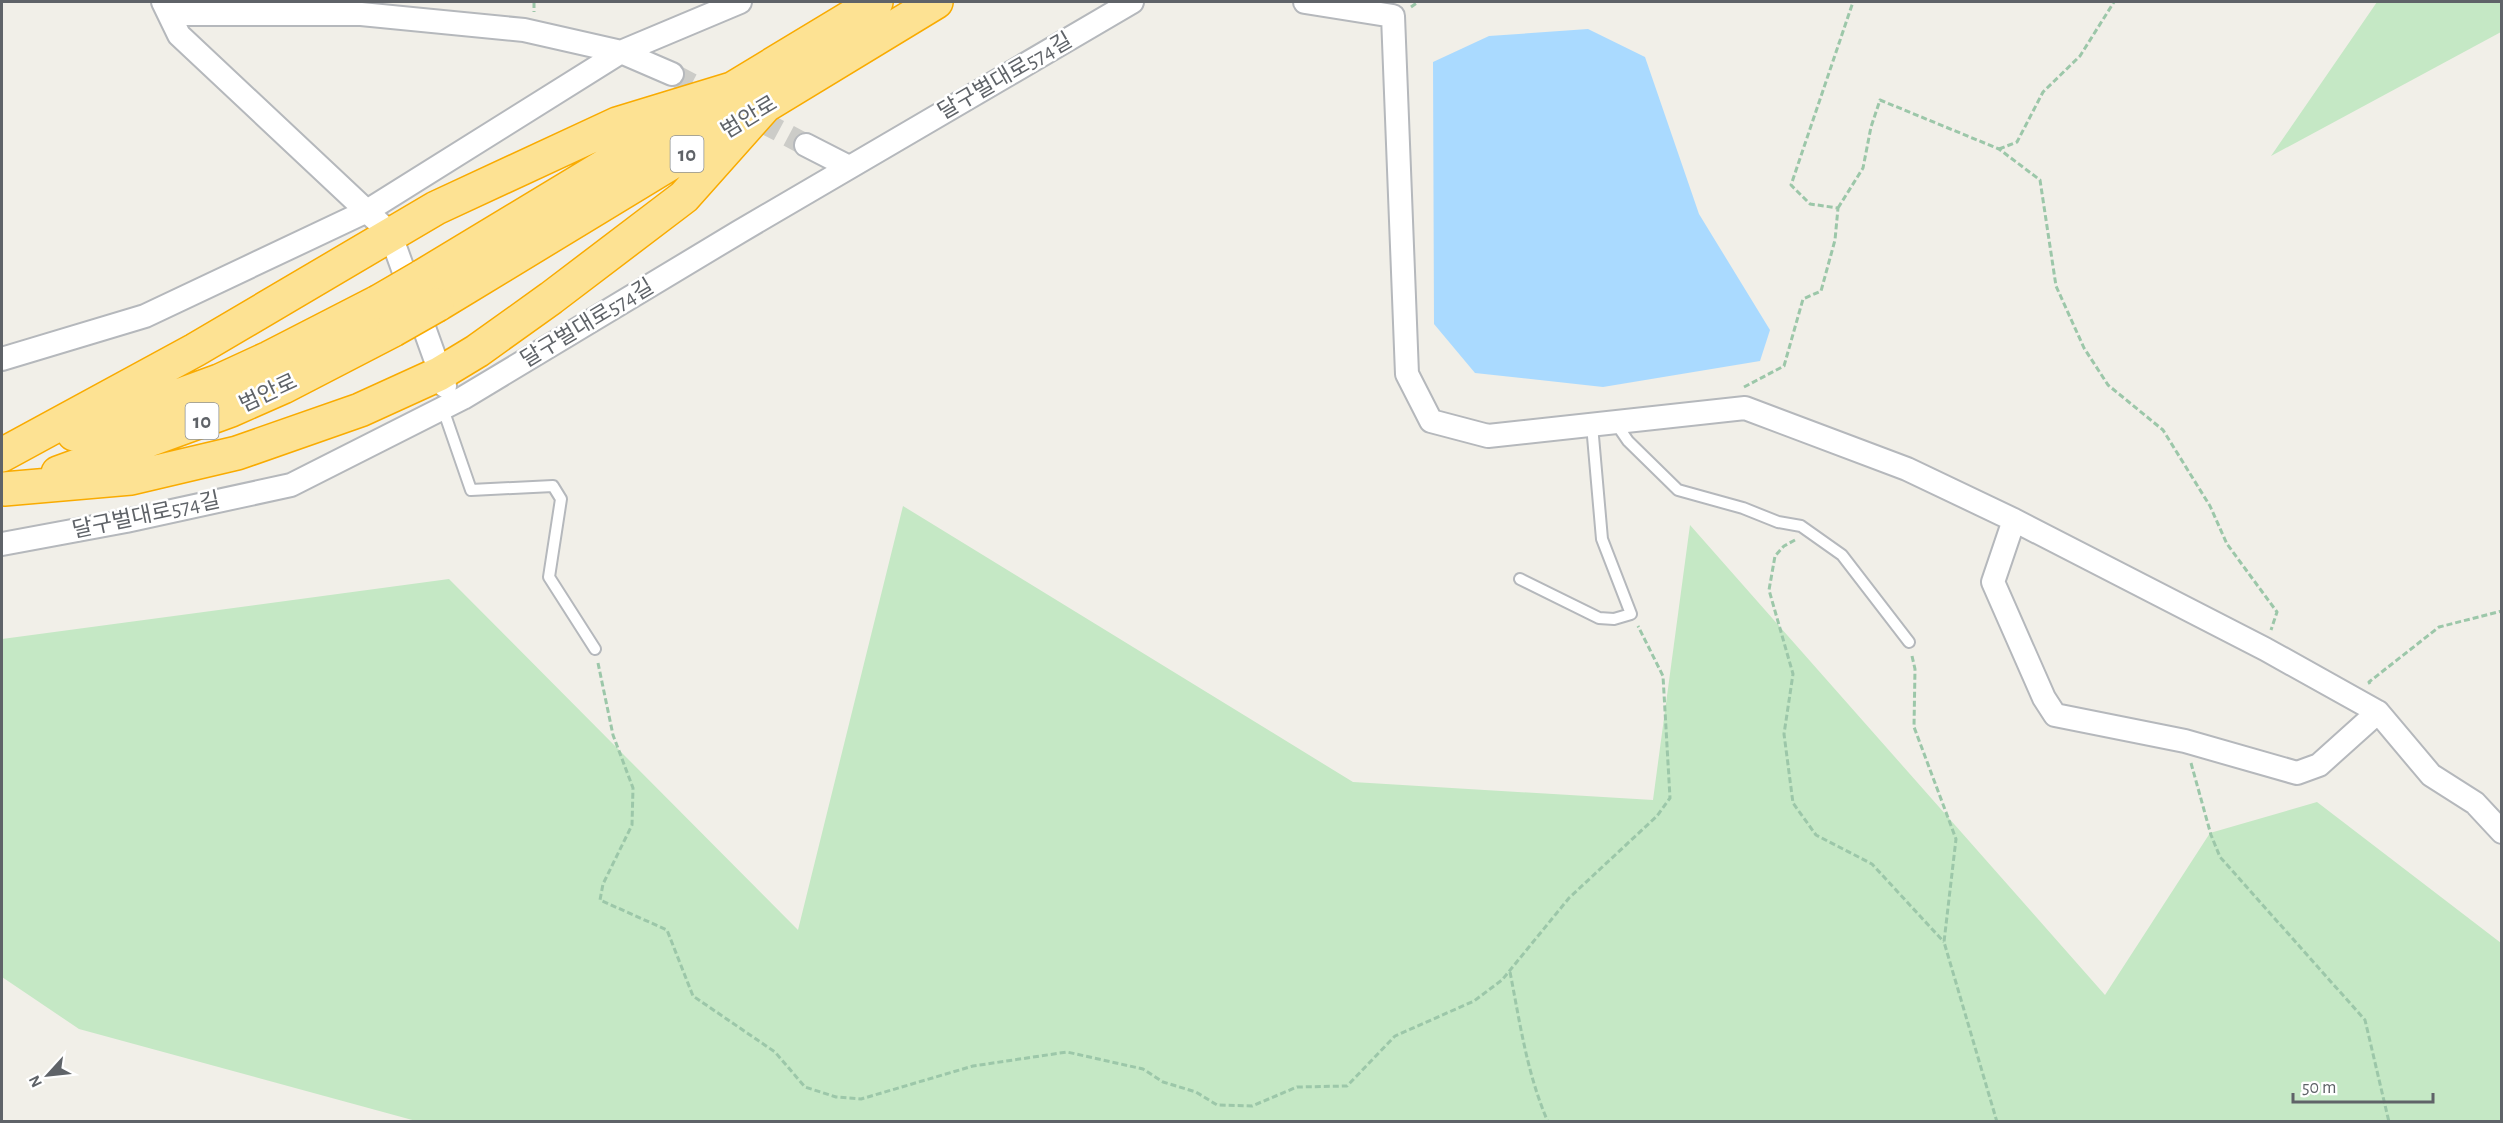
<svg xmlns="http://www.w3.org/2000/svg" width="2503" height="1123" viewBox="0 0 2503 1123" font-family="'Alegreya Sans','Noto Sans KR',sans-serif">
<rect width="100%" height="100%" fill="#f1efe8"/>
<path fill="#c5e8c5" d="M2377,2h124v30l-230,124z
M903,506l450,276 300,18 37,-275 415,470 105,-162 107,-31 184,141v178h-2085l-337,-92 -77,-52v-338l447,-60 349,351z"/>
<path fill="#aadaff" d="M1588,29l57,28 54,157 71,116 -10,31 -157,26 -128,-14 -41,-49 -1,-262 56,-26z"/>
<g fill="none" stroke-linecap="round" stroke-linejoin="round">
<path stroke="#ccccc8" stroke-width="22" stroke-dasharray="22 11" stroke-linecap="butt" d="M672,74l134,71"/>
<g stroke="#b5b8bc" stroke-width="14">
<path id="lane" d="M443,409l28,81 82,-4 8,13 -12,78 46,72
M1615,422l13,19 50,49 65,18 35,14 23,4 41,29 67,87
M1520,579l79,39 15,1 17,-5 -29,-75 -10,-114"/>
</g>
<g stroke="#b5b8bc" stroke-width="26">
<path id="street" d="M163,2l16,33 211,198 55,153
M1305,2l88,14 14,358 24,47 57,15 257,-28 162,61 107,51 251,129 113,63 53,63 44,28 27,29
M169,14h192l163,16 97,22
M672,74l-51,-22 119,-50
M806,145l43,22
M2,359l143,-43 222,-105 254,-159
M2014,520l-21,62 51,116 11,17 130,26 112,32 22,-8 59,-53
M2,544l124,-23 165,-36 172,-87 276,-166 393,-230"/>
</g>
<g stroke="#f9ab00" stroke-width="36">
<path id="highway" d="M421,277l455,-275
M437,305l499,-303
M74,434l145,-53 50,-23 109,-56
M2,455l193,-105 241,-142 181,-84 118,-36
M58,473l173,-63 52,-23 110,-57
M4,489l127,-11 106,-25 123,-43 79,-36 38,-23 74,-53 133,-101 81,-91"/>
</g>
<path stroke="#9cc7a9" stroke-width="3" stroke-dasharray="6 3" stroke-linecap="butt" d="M534,2v10
M1411,7l7,-5
M1999,149l18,-7 26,-50 37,-36 34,-54
M1838,208l25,-40 8,-41 9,-27 119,49 41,31 16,106 28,62 24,37 55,45 47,76 17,38 50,68 -6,18
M1744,387l40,-21 19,-67 18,-8 14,-51 3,-32 -28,-4 -19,-19 62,-183
M1795,540l-11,6 -9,10 -6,34 24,84 -9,60 9,69 23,32 56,29 72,78
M1912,656l3,13 -1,58 42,112 -12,103 53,180
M598,663l15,72 20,53 -1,37 -29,59 -3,16 67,30 26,66 82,56 30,35 31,10 25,2 112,-33 94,-14 76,17 20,13 33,10 21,13 35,1 45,-19 50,-1 48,-50 79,-35 28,-21 67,-82 88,-82 13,-18 -7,-122 -25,-50
M2370,684l-1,-2 70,-55 63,-16
M2191,763l20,72 9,22 145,163 24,102
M1510,972c10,51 17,102 38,150"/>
<use href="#lane" stroke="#fff" stroke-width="10"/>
<use href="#street" stroke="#fff" stroke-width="22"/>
<use href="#highway" stroke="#fde293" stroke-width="33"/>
<g stroke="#f9ab00" stroke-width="36" stroke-linecap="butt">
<path id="highway-bridge" d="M378,302l43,-25
M393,330l44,-25"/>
</g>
<use href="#highway-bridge" stroke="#fde293" stroke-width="33"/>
</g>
<g text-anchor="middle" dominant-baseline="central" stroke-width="5" stroke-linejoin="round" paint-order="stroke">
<g fill="#fff" stroke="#8f9295" stroke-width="1.5">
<rect x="670.5" y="136" width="33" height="36" rx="4.5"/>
<rect x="185.5" y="403" width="33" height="36" rx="4.5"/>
</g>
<g font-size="21" font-weight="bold" fill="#5f6368">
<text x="687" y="154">10</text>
<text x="202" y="421">10</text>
</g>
<g font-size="22" fill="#5f6368" stroke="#fff">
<text transform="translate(1005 76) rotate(-30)">달구벌대로574길</text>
<text transform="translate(749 117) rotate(-31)">범안로</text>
<text transform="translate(587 323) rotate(-31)">달구벌대로574길</text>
<text transform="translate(268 393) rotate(-25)">범안로</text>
<text transform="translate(146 515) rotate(-12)">달구벌대로574길</text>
</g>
</g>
<rect width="2503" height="1123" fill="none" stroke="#5f6368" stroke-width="6"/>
<g transform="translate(48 1075) rotate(243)" stroke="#ffffff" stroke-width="4.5" paint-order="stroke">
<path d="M0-4.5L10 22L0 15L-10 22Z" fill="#5f6368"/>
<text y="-9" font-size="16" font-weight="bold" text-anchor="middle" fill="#5f6368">N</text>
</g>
<path d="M2293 1093v9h140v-9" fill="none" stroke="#5f6368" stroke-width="3"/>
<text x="2302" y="1093" font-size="18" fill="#5f6368" stroke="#ffffff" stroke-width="4.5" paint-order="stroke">50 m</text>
</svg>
